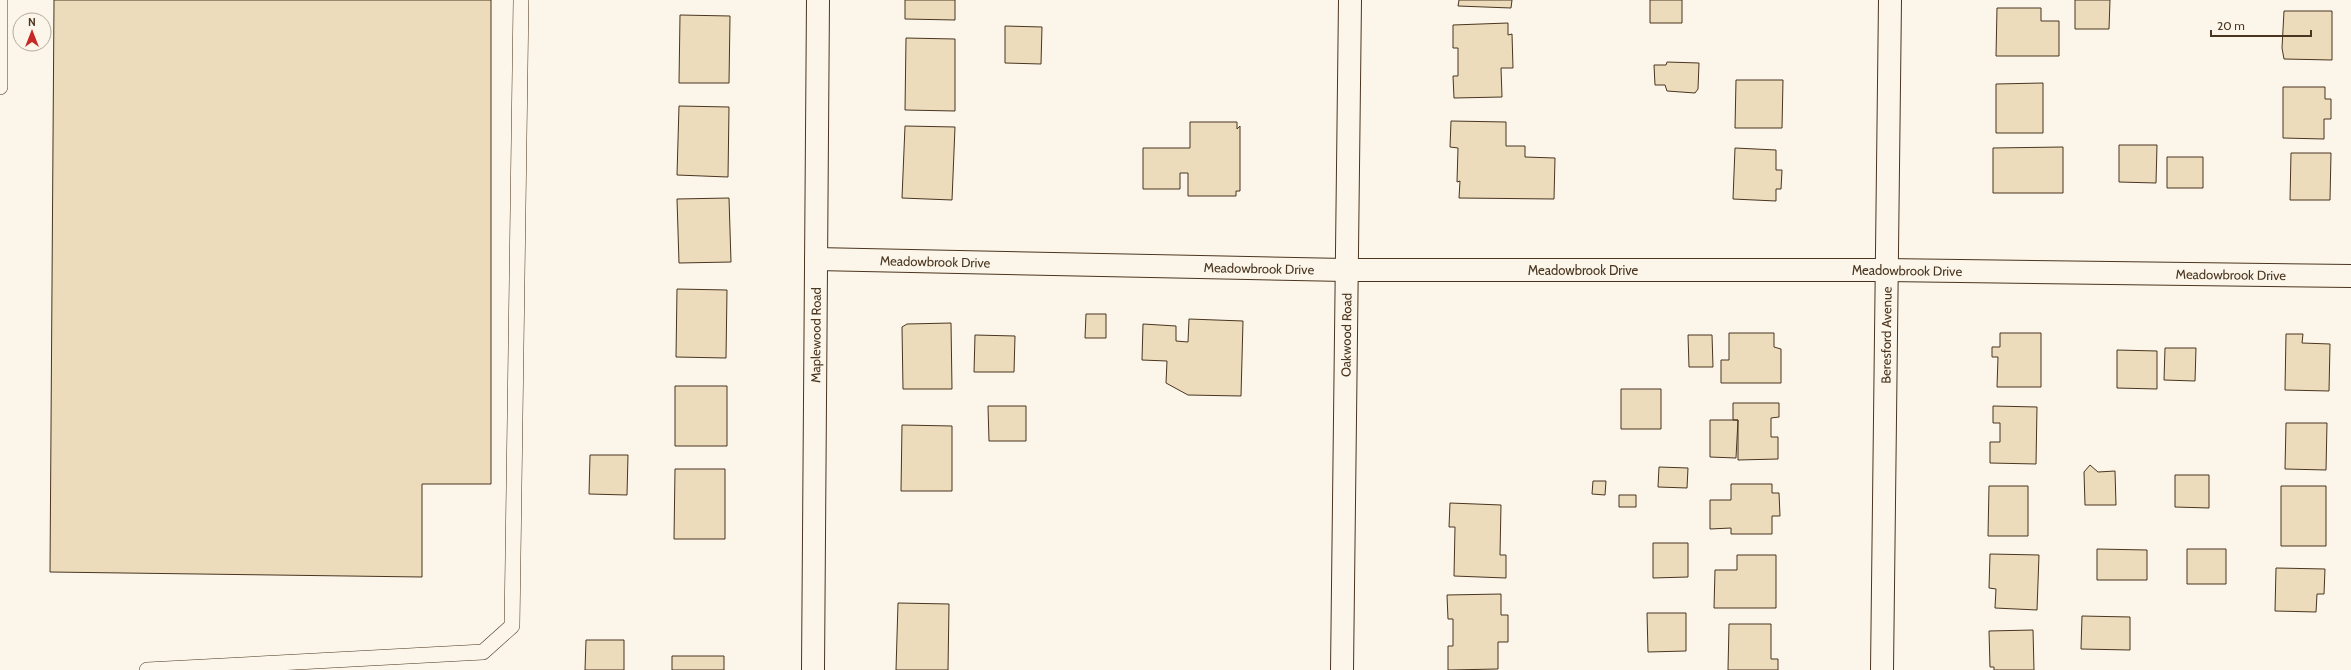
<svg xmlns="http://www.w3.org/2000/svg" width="2351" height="670" viewBox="0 0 2351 670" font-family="Cabin,sans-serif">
<rect width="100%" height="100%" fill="#fbf6e9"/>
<path fill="#ecdcbc" stroke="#4a3520" d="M54,0h437v484h-69v93l-372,-5z
M905,0h50v20l-50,-1z
M1459,0h53l-1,8 -53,-2z
M1650,0h32v23h-32z
M2075,0h35l-1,29h-34z
M1997,8h44v13h18v35h-63z
M2284,11h48v49l-48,-1 -2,-11z
M680,15l50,1 -1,67h-50z
M1508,23v12l4,-1 1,34h-12l1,29 -48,1 -1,-22h5v-28h-5v-23z
M1005,26l37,1 -1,37 -36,-1z
M906,38l49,1v72l-50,-1z
M1667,62l32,1 -1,26 -3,4 -28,-2 -2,-6h-10l-1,-20h12z
M1736,80h47l-1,48h-47z
M2043,83v50h-47v-49z
M2283,87h42v12h6v20h-7v20l-41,-1z
M679,106l50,1 -1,70 -51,-2z
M1451,121l55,1v24h19v11l30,1 -1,41 -95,-1 1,-17 -3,1 1,-34 -8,-1z
M1190,122h47v7l3,-3v65h-4v5h-48v-23h-8v16h-37v-41h47z
M905,126l50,1 -3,73 -50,-2z
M2119,145h38l-1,38 -37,-1z
M2063,147v46h-70v-45z
M1735,148l41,2v20h6l-1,19h-5v12l-43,-2z
M2291,153h40l-1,47h-40z
M2167,157h36v31h-36z
M729,198l2,64 -52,1 -2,-64z
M677,289l50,1 -1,68 -50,-1z
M1086,314h20v24h-21z
M1189,319l54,2 -2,75 -53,-1 -22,-12 1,-22 -25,-1 1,-36 33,2v15l12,1z
M951,323l1,66h-49l-1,-62 5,-3z
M1729,333h45v14l7,2v34h-60v-23h8z
M2000,333h41v54h-44l1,-30h-6v-10h8z
M2286,334h17l-1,9 28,1 -1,47 -44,-1z
M975,335l40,1 -1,36h-40z
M1688,335h24l1,32h-24z
M2165,348h31l-1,33 -31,-1z
M2117,350l40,1v38l-40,-1z
M675,386h52v60h-52z
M1621,389h40v40h-40z
M1733,403h46v14l-8,1v19h7v22l-40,1v-40h-5z
M988,406h38v35h-37z
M1993,406l44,1 -1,57 -46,-1v-21h10v-19h-7z
M1710,420h28l-2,38 -26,-1z
M2286,423h41l-1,47 -41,-1z
M902,425l50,1v65h-51z
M590,455h38l-1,40 -38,-1z
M2090,465l8,7 17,-1 1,34h-31l-1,-33z
M1659,467l29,1 -1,20 -29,-1z
M675,469h50v70h-51z
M2175,475h34v33l-34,-1z
M1593,481h13l-1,14 -13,-1z
M1731,484h41v9h7l1,23h-8v18h-41v-6l-21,1v-29h21z
M1989,486h39v50h-40z
M2281,486h45v60h-45z
M1619,495h17v12h-17z
M1450,503l51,2 -1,50h6v23l-52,-2 1,-49h-6z
M1653,543h35v34l-35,1z
M2097,549l50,1v30h-50z
M2187,549h39v35h-39z
M1990,554l49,1 -2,55 -42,-2 1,-19 -7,-1z
M1737,555h39v53h-62l1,-38h22z
M2276,568l49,1 -1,25h-7l-1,18 -41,-1z
M1501,594v21h7v27h-10v27l-50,1v-24h5v-27h-5l-1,-24z
M898,603l51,1 -1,66h-52z
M1647,613h39v38l-38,1z
M2082,616l48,1v33l-49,-1z
M1729,624h42v35h7v11h-50z
M2033,630l1,40h-40v-3h-4l-1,-36z
M586,640h38v30h-39z
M672,656h52v14h-52z"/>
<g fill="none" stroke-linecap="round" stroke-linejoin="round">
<g stroke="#4a3520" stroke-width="16">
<path id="lane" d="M0,87v-87
M147,670l336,-18 29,-26 9,-626"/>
</g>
<g stroke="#4a3520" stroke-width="24">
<g id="street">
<path id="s1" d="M816,259l529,11h541l465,6"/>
<path id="s2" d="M813,670l5,-670"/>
<path id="s3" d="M1342,670l8,-670"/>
<path id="s4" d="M1882,670l8,-670"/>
</g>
</g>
<use href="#lane" stroke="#fbf6e9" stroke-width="15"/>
<use href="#street" stroke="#fbf6e9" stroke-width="22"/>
</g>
<g text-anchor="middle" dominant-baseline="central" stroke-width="3" stroke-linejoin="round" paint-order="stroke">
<g font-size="13" fill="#4a3520" stroke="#fbf6e9">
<text stroke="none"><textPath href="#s1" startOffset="119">Meadowbrook Drive</textPath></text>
<text stroke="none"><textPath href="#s1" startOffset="443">Meadowbrook Drive</textPath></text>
<text stroke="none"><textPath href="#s1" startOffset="767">Meadowbrook Drive</textPath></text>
<text stroke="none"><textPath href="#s1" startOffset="1091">Meadowbrook Drive</textPath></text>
<text stroke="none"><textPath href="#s1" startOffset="1415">Meadowbrook Drive</textPath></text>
<text stroke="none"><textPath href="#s2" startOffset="335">Maplewood Road</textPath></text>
<text stroke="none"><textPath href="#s3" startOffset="335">Oakwood Road</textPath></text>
<text stroke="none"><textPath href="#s4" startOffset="335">Beresford Avenue</textPath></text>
</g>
</g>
<g transform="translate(32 32)"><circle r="19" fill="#fbf6e9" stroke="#b4a999"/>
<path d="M0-3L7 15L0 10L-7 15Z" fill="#c62828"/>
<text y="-6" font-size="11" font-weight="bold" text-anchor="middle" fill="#4a3520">N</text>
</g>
<path d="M2211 30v6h100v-6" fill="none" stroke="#4a3520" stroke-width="2"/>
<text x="2217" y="30" font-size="12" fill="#4a3520" stroke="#fbf6e9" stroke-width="3" paint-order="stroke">20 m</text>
</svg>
